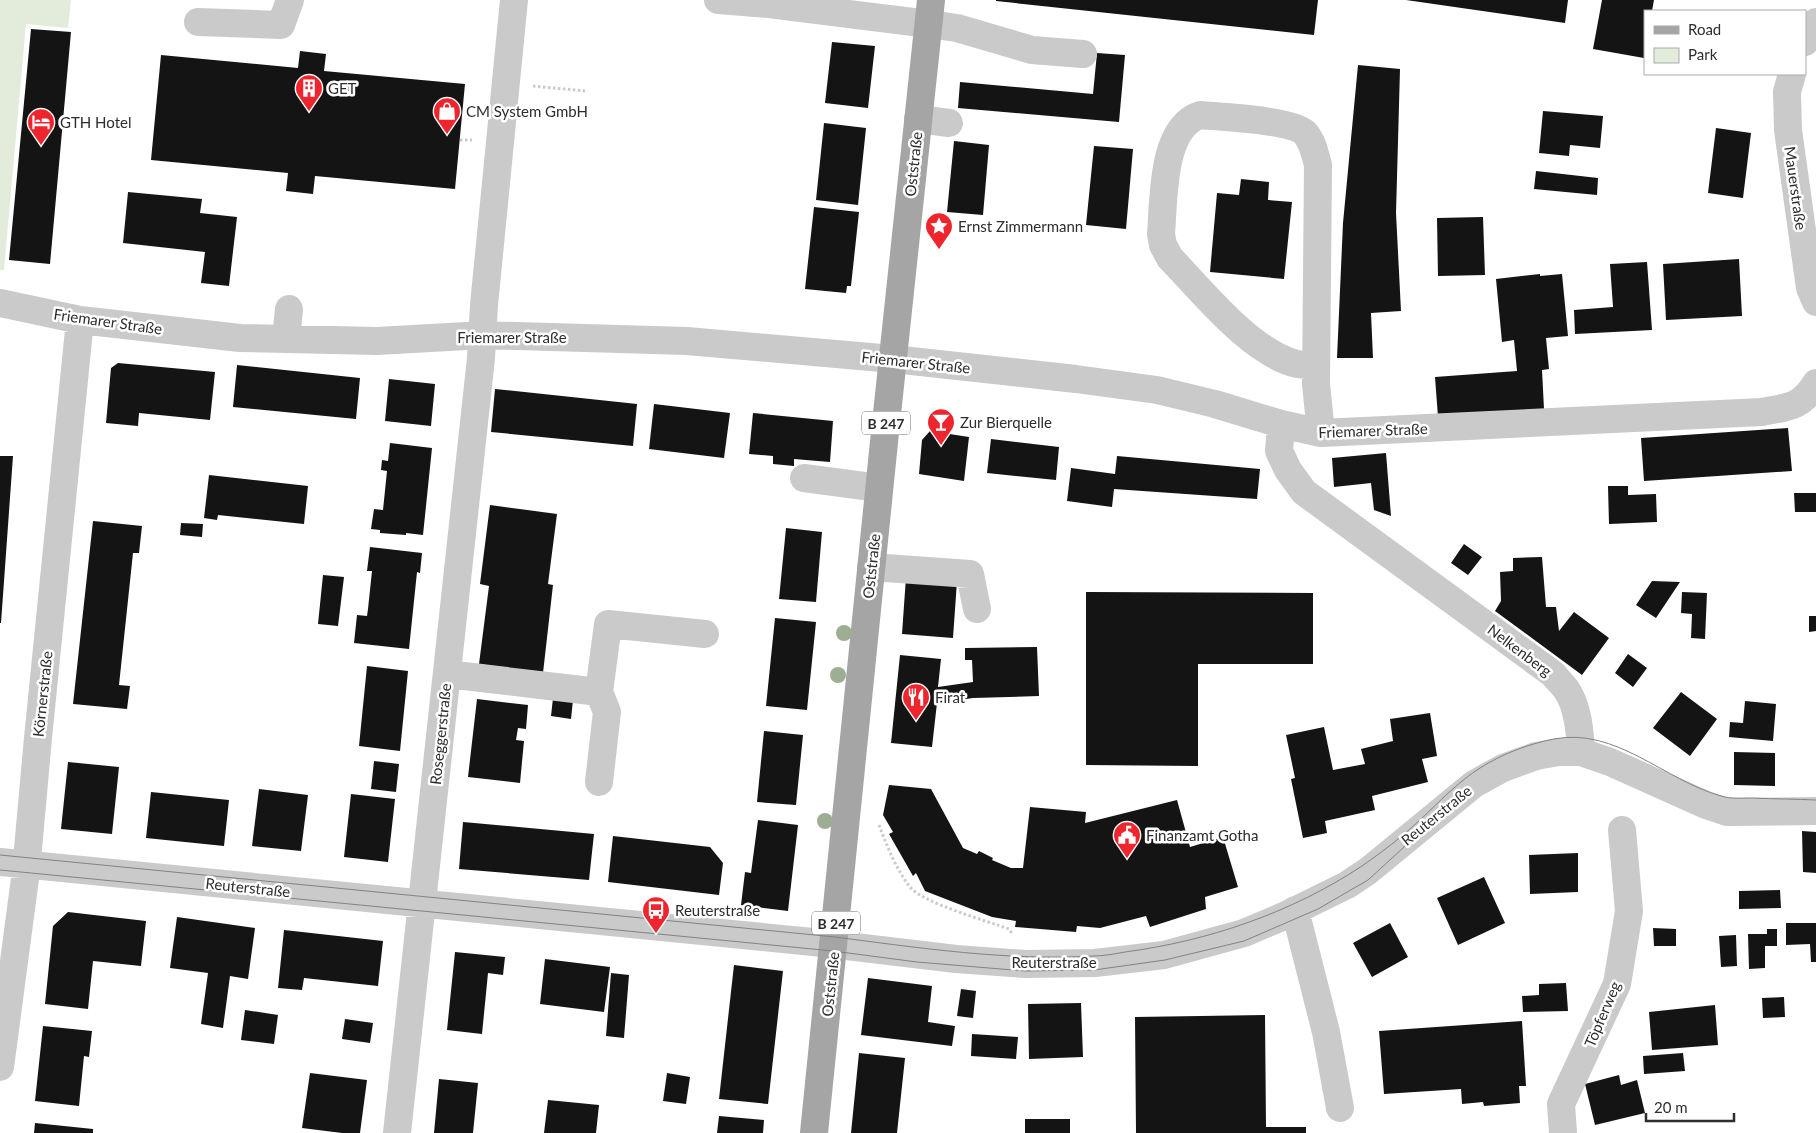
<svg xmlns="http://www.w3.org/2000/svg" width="1816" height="1133" viewBox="0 0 1816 1133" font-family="Lato,sans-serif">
<rect width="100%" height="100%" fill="#fff"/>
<path fill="#e3ecda" d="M0,0h71l-3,28 -42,-4 -22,246h-4z"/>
<path fill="#141414" d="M996,0h322l-4,35 -318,-34z
M1406,0h162l-3,23z
M1602,0h52l-2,11h-7l-1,47 -51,-9z
M31,29l40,3 -21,232 -41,-4z
M832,42l43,4 -7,62 -43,-5z
M300,51l26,3 -2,17 141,13 -10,105 -140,-13 -2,18 -27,-3 2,-18 -137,-13 10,-105 137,13z
M1097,53l28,2 -6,67 -161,-14 2,-26 133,12z
M1358,65l42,4 -4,144 5,98 -30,2 2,45h-36l6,-135z
M1543,111l60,5 -3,32 -30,-3 -1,11 -30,-3z
M824,123l42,5 -8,77 -42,-5z
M1716,128l35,5 -8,65 -35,-5z
M954,141l35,4 -6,70 -36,-3z
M1094,146l39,3 -7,80 -40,-4z
M1536,171l62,7 -1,17 -63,-6z
M1241,179l28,3 -1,18 24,2 -8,77 -74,-7 7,-79 22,2z
M128,192l74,7 -2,14 37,4 -8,69 -28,-3 4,-31 -82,-9z
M814,207l45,5 -8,74h-4l-1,7 -41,-4z
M1483,217l2,58 -47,1 -1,-58z
M1739,259l3,57 -76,4 -3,-56z
M1647,262l5,68 -77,4 -1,-24 39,-3 -3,-43z
M1540,274v2l22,-2 6,62 -22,2 3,31 -7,1 2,39 -106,8 -3,-40 82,-6 -3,-31 -12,2 -6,-63z
M118,363l97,9 -5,48 -71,-7 -1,13 -32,-3 5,-55z
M237,365l123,13 -4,41 -123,-12z
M389,379l46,5 -4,42 -46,-5z
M495,389l142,15 -4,42 -142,-14z
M654,404l76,9 -6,45 -75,-9z
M753,413l80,8 -3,41 -36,-3v7l-21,-2v-8l-24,-2z
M1788,428l4,43 -148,10 -3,-43z
M930,431l39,6 -5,44 -45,-7 3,-34z
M991,439l68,8 -3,33 -69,-7z
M390,443l42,5 -9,87 -17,-2v2l-26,-2v-3l-9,-1 3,-20 9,1 4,-39 -6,-1 1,-10 6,1z
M1386,453l5,63 -17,-6 -3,-27 -37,4 -2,-29z
M0,456h13l-12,167h-1z
M1117,456l143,13 -3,30 -143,-10 -2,18 -45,-6 4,-33 44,6z
M209,475l99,11 -4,38 -86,-9 -1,5 -13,-2z
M1608,486h20v9l28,-1 1,28 -48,2z
M1794,493h22v19h-21z
M490,505l67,9 -9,70 5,1 -10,88 -64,-9 10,-78 -9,-2z
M93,521l49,5 -3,27h-6l-14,132 11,1 -3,23 -54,-5z
M181,523l22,1 -1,13 -22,-2z
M786,528l36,4 -6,70 -37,-3z
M1464,544l18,13 -14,18 -17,-12z
M370,547l52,6 -2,20 -3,-1 -8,77 -55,-6 3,-28 10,1 1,-7 4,-38h-5z
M1542,557l4,50h10l3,24 15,-19 35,26 -27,37 -87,-64 6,-10 -1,-29 13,-1v-13z
M323,575l21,2 -6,49 -20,-2z
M906,577l51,4 -4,57 -51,-4z
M1652,581l28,1 -24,36 -20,-13z
M1086,592l227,1v71h-115v102l-112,-1z
M1682,592l25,1 -2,46 -14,-1 1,-24 -11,-1z
M1809,616h7v15l-7,1z
M775,618l41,4 -9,88 -41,-4z
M1037,647l2,49 -66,2 -36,5 -5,44 -41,-4 9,-88 41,4 -3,28 35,-5 -1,-22h-7v-12z
M1628,654l19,14 -14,19 -18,-14z
M367,666l41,5 -8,80 -41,-5z
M1681,692l36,27 -27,37 -37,-28z
M553,698l20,2 -2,19 -20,-3z
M477,699l51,6 -2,24 -8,-1 -2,12 8,1 -4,42 -52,-6z
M1745,701l31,3 -3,37 -44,-4 1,-15 13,1z
M1430,713l7,43 -15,3 6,23 -56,14 3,14 -50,11 2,12 -24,5 -12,-59 4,-1 -9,-43 38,-8 9,43 32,-6 -4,-15 32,-8 -3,-22z
M764,731l39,4 -7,70 -39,-3z
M1734,752l41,1v33l-41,-1z
M374,761l25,3 -3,28 -25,-3z
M68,762l51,5 -7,67 -51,-5z
M889,785l42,4 32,59 14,6 2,-3 14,7 -1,2 19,8h12l7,-61 56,5 -1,11 92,-23 13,47 33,-10 15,50 -33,10 1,12 -56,18 -4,-11 -46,12 -23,-2 -1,6 -61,-5 1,-6 -24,-4 -67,-26 -9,-18 -3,3 -24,-42 4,-2 -10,-17z
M259,789l49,6 -7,56 -49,-5z
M151,792l78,8 -5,46 -78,-8z
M351,794l44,5 -7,63 -44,-5z
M758,820l40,5 -10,86 -47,-6 4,-33 6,1z
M463,822l131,12 -5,46 -130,-11z
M1802,831l14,1v41l-13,-1z
M613,836l97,11 13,16 -4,32 -111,-13z
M1578,853v39l-48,2 -1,-39z
M1484,877l21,46 -47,22 -21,-47z
M1780,890l1,18 -42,1v-18z
M68,912l78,9 -5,45 -48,-5 -5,48 -43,-5 8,-78z
M177,917l78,11 -7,51 -18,-3 -7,52 -22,-4 7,-51 -38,-5z
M1390,923l18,34 -36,20 -19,-34z
M1786,923h30v39h-5l-1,-18 -24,1z
M1653,928l23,1v17h-22z
M1767,929h10v17h-12v22l-16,1 -1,-35h19z
M284,930l99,11 -5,45 -74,-8 -2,12 -24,-2z
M1736,935l1,31 -16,1 -2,-31z
M455,952l50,5 -2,18 -15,-2 -6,61 -35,-4z
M545,959l65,8 -6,45 -64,-8z
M734,965l49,6 -15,133 -49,-5z
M611,973l18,2 -5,63 -18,-2z
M868,978l64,8 -4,36 27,4 -3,20 -91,-11z
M1566,983l2,28 -45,1 -1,-16 17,-1v-11z
M961,989l15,2 -3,27 -16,-2z
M1784,997l1,20 -22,1 -1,-20z
M1081,1003l2,54 -54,2 -1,-55z
M1715,1005l3,40 -66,5 -3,-38z
M245,1010l33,5 -4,29 -33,-4z
M1265,1015l1,112h40v6h-170l-1,-116z
M345,1019l28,4 -3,20 -28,-4z
M1522,1021l4,65h-7l1,17 -36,3 -1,-4 -21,2 -1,-15 -77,5 -5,-63z
M43,1026l49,5 -3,26 -5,-1 -5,50 -44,-5z
M972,1034l46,3 -2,22 -45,-3z
M859,1053l46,5 -8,75h-46z
M1683,1053l2,18 -41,3 -1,-18z
M310,1073l57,7 -7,53h-18l-40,-5z
M667,1073l23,4 -4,27 -23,-3z
M1619,1075l2,10 16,-5 8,33 -50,12 -10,-41z
M439,1079l39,4 -5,50h-39z
M548,1100l51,5 -3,28h-52z
M719,1116l45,4 -1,13h-46z
M1025,1119h45v14h-45z
M35,1123l58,6v4h-59z"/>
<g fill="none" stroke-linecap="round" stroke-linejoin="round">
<path stroke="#cacaca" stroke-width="3" stroke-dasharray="2.5 2.5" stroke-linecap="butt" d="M533,86l52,5
M460,140h12
M879,825c8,21 17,44 31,62 13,16 77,34 99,42l4,6"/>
<path stroke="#cacaca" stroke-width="28" d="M718,0l51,4 160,20 28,4 75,22 51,4
M198,22l83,3 9,-25
M1805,42l11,-20
M1792,74l-5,18 1,38 22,158 6,14
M918,119l31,4
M0,303l80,17 160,18 137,3 107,-6 203,6 206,18 183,20 81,11 58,14 66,20 40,9 441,-21c26,-5 40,-5 54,-29
M286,339l3,-30
M1316,366c-6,-1 -13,-1 -19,-2 -46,-11 -95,-73 -127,-106l-7,-13 -2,-11c3,-34 0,-106 39,-119 21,2 92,5 105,18 8,9 10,21 13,32l-2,219 5,49
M1281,424l-2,27 9,19 16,22 249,182c4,5 9,10 13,15 12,17 14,43 15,63
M804,478l75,10
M871,567l99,7 7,35
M447,674l152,18 8,20 -8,70
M599,692l9,-68 97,10
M0,862l813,80 143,17 69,5 70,-1 69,-8 80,-22 40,-17 63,-31 21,-14 106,-87 29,-16 33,-12 23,-4h22l29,10 96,43 21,7 89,-1
M1295,910l31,122 14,76
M0,1067l26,-196 12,-133 42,-418
M397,1133l84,-775 3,-53 30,-305
M1563,1133l-2,-29 56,-120 12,-73 -7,-81"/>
<path stroke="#a5a5a5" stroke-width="28" d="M814,1133l70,-691 47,-442"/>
<path stroke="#828282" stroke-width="1" d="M0,855l835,82c85,11 172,24 258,19 11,0 21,-2 32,-4 83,-11 166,-39 237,-86 20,-14 40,-29 58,-46 19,-18 38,-38 60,-52 22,-14 48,-24 74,-29 62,-12 110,41 167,57 10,3 21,2 31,2 22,1 43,1 64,2
M0,870l833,81 84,11 108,9 69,-1 71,-10 79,-19 74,-32 50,-29 35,-32 19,-23"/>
</g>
<g fill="#9eae92">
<circle cx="844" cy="633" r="8"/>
<circle cx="838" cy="675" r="8"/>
<circle cx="825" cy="821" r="8"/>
</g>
<defs>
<g id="building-pin" transform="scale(1.4375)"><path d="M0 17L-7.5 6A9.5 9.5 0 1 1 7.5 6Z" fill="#ef252e" stroke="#fff"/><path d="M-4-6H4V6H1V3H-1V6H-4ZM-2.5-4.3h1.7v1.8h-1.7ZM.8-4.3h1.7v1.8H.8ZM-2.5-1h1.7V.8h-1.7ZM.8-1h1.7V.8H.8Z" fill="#fff"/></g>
<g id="shop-pin" transform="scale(1.4375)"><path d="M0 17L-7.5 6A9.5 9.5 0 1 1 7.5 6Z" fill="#ef252e" stroke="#fff"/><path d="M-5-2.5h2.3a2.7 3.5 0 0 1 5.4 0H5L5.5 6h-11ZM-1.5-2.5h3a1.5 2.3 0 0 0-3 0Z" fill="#fff"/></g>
<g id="hotel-pin" transform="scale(1.4375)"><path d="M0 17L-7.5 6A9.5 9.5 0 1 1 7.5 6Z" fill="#ef252e" stroke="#fff"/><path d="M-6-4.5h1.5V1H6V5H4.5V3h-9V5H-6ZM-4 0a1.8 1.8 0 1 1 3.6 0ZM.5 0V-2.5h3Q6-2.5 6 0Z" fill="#fff"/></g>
<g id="sight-pin" transform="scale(1.4375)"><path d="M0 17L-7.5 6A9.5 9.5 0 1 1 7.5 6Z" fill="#ef252e" stroke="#fff"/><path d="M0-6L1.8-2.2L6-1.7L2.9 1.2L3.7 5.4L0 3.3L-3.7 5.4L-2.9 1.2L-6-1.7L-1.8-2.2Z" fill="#fff"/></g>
<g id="bar-pin" transform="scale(1.4375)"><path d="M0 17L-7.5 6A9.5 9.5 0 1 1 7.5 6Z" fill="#ef252e" stroke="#fff"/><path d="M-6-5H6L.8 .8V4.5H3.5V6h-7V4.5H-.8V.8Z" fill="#fff"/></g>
<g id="restaurant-pin" transform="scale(1.4375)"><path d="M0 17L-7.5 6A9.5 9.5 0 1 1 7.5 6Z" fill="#ef252e" stroke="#fff"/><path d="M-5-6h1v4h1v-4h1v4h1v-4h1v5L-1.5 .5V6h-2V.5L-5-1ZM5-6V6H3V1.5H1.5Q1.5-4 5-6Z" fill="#fff"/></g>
<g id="civic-pin" transform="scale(1.4375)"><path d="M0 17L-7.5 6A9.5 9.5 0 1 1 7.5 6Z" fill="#ef252e" stroke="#fff"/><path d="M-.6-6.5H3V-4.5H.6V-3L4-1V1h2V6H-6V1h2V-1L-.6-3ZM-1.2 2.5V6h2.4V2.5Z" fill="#fff"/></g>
<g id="bus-pin" transform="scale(1.4375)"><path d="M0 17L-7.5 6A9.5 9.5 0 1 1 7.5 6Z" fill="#ef252e" stroke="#fff"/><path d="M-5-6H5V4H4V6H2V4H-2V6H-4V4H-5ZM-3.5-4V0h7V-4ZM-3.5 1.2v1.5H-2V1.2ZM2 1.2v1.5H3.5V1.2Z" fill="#fff"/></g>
</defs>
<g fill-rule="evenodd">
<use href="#building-pin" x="309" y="88"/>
<use href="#shop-pin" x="447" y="111"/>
<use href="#hotel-pin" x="41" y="122"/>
<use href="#sight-pin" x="939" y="226"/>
<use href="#bar-pin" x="941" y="422"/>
<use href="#restaurant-pin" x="916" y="697"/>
<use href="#civic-pin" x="1127" y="835"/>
<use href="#bus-pin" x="656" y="910"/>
</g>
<g text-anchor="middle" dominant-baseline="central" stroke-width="5" stroke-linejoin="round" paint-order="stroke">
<g fill="#fff" stroke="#6c6c6c" stroke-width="1">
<rect x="862" y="411.5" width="48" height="23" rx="4"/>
<rect x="812" y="911.5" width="48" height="23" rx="4"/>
</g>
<g font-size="14" font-weight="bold" fill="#2d2d2d">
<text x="886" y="423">B 247</text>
<text x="836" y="923">B 247</text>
</g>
<g font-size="15" fill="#2d2d2d" stroke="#fff" text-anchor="start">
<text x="328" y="88">GET</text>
<text x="466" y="111">CM System GmbH</text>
<text x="60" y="122">GTH Hotel</text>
<text x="958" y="226">Ernst Zimmermann</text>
<text x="960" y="422">Zur Bierquelle</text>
<text x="935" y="697">Firat</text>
<text x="1146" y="835">Finanzamt Gotha</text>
<text x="675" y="910">Reuterstraße</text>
</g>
<g font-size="15" fill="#2d2d2d" stroke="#fff">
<text transform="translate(913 164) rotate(-84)">Oststraße</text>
<text transform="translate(1796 188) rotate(82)">Mauerstraße</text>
<text transform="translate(108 321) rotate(8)">Friemarer Straße</text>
<text x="512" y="337">Friemarer Straße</text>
<text transform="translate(916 362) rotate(6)">Friemarer Straße</text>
<text transform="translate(1373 430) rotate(-2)">Friemarer Straße</text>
<text transform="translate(871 566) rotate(-84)">Oststraße</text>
<text transform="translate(1520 650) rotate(37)">Nelkenberg</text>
<text transform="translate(42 694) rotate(-84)">Körnerstraße</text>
<text transform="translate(440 734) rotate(-84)">Roseggerstraße</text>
<text transform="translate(1436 815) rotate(-39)">Reuterstraße</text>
<text transform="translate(248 887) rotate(6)">Reuterstraße</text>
<text x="1054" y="962">Reuterstraße</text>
<text transform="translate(830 984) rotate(-84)">Oststraße</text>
<text transform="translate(1602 1014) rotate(-67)">Töpferweg</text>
</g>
</g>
<rect x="1644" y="10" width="162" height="65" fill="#ffffff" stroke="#ababab"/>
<rect x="1654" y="26" width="25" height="8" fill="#a5a5a5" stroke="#ababab"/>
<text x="1688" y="35" font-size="15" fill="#2d2d2d">Road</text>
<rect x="1654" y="48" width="25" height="15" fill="#e3ecda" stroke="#ababab"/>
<text x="1688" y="60" font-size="15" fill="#2d2d2d">Park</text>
<path d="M1646 1113v8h88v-8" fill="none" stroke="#2d2d2d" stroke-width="2.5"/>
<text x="1654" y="1113" font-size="15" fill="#2d2d2d" stroke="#ffffff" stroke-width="4" paint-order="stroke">20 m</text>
</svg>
